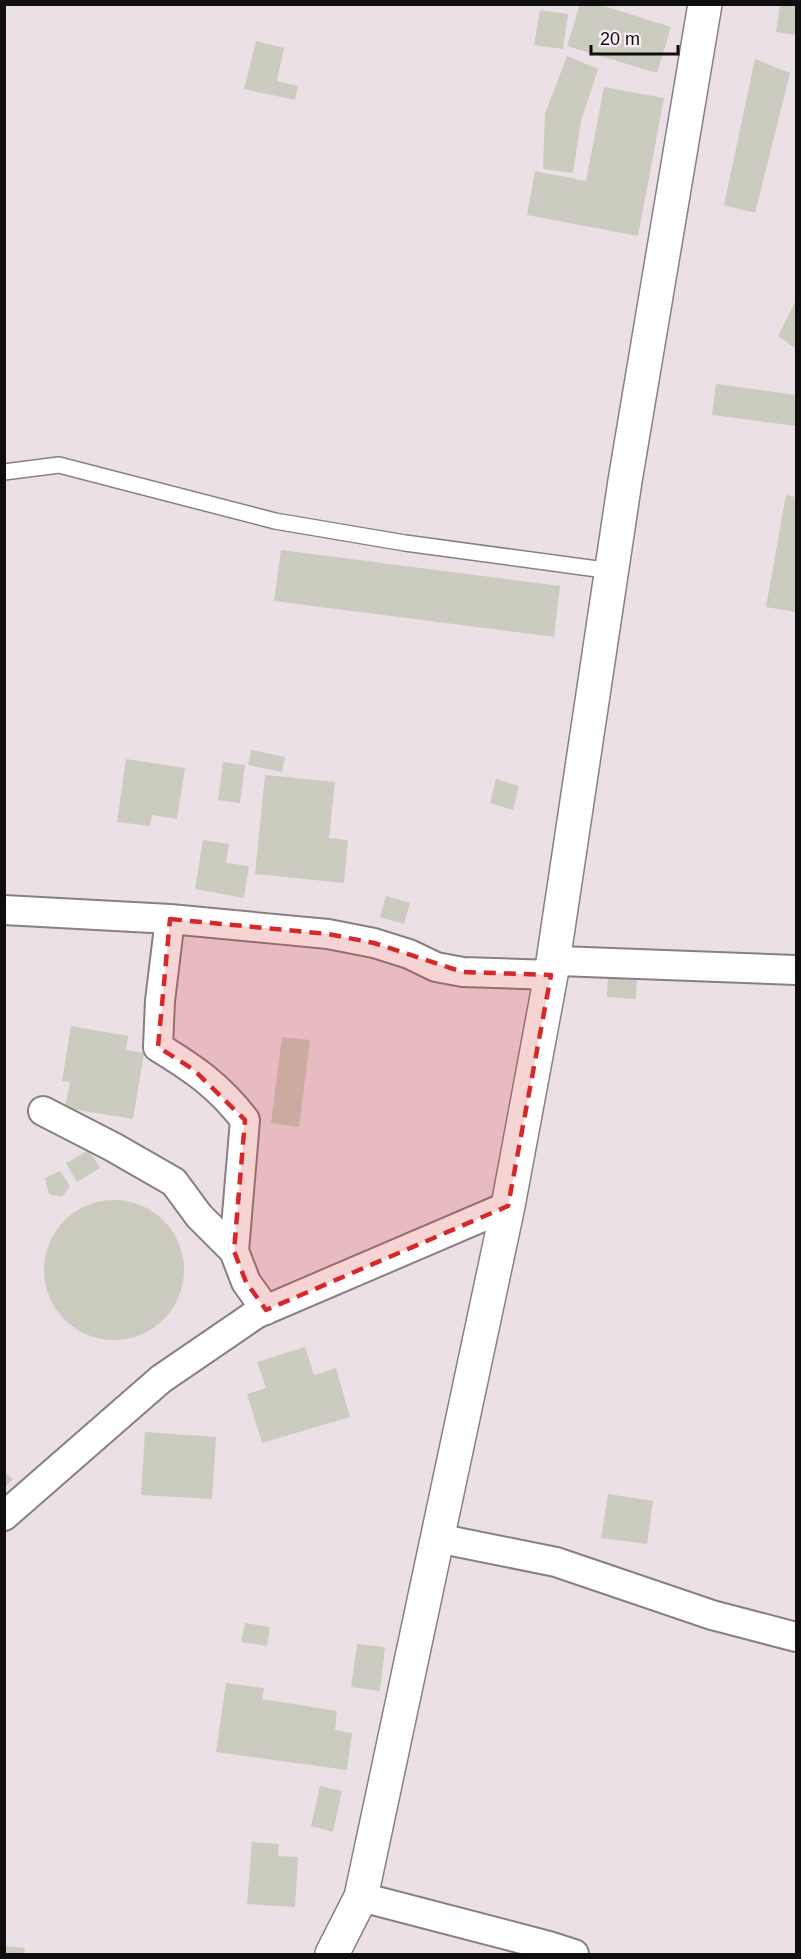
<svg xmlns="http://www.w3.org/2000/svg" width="801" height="1959" viewBox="0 0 801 1959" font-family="Helvetica,sans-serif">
<rect width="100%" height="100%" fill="#ece0e7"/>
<path fill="#cbcbbf" d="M580,4h17l74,23 -14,46 -90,-27z
M780,4h16v31l-20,-3z
M540,10l28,4 -5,35 -29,-4z
M256,41l28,7 -7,33 21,5 -3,14 -51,-11z
M567,56l31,13 -17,52 -8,52 -30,-4 2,-55z
M755,59l35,14 -35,140 -31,-8z
M604,87l60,11 -26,138 -111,-21 8,-44 51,10z
M796,300v49l-18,-13z
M716,384l80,11v31l-84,-11z
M786,495l10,2v115l-30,-5z
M281,550l279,36 -6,51 -280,-36z
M251,750l34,7 -3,15 -34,-7z
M126,759l59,9 -8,51 -25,-4 -2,11 -33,-4z
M223,762l22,3 -5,38 -22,-3z
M265,775l70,7 -6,56 19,2 -4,43 -89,-9z
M496,779l23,7 -6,24 -23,-7z
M203,840l26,4 -3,19 23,3 -5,32 -49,-9z
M386,896l24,7 -6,21 -24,-7z
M608,975l29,1 -1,23 -29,-2z
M71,1026l57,10 -2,14 18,3 -11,66 -68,-11 5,-26 -8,-1z
M282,1037l28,3 -11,87 -28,-4z
M89,1150l11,18 -23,14 -11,-19z
M60,1171l10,15 -8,11 -13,-3 -4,-16z
M44 1270a70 70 0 1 1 140 0a70 70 0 1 1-140 0Z
M305,1347l9,28 22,-7 14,49 -88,26 -15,-49 19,-6 -9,-26z
M145,1432l71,5 -4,62 -71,-4z
M4,1472l9,7 -9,9z
M608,1494l45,7 -6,43 -46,-6z
M245,1623l25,4 -3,19 -26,-4z
M357,1644l28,3 -5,44 -29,-4z
M226,1683l38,5 -2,11 75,12 -2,19 17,3 -5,37 -131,-18z
M320,1786l22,5 -9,41 -22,-6z
M252,1842l27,2 -1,12 20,1 -3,50 -48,-3z
M4,1946l21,2 -1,6h-20z"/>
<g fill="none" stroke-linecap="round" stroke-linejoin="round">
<g stroke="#897e84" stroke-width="18">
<path id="service" d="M4,472l55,-7 216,56 130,22 207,28"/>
</g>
<g stroke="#897e84" stroke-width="32">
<path id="minor" d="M4,910l166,9 158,15 46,9 35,11 27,13 27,5 88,3
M170,919l-10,82 -2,46c36,22 61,39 87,73l-11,131 12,31 20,28
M555,951l4,10 237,9
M43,1111l70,36 61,35 25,34 35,35
M4,1516l157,-137 95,-65 252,-108
M437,1538l119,24 156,53 84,22
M361,1897l188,49 25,8"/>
</g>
<g stroke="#897e84" stroke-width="36">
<path id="tertiary" d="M332,1954l29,-57 147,-691 43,-231 74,-494 80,-477"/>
</g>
<use href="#service" stroke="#fff" stroke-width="15"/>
<use href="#minor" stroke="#fff" stroke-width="28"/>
<use href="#tertiary" stroke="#fff" stroke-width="33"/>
</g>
<path fill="#d62828" fill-opacity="0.2" stroke="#d62828" stroke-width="4.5" stroke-dasharray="12 8" stroke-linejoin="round" d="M170,919l158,15 46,9 89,29 88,3 -43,231 -242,104 -20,-28 -12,-31 11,-131 -51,-50 -36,-23z"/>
<rect width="801" height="1959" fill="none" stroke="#100d0f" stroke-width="12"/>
<path d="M591 45v9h87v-9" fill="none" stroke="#100d0f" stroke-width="3"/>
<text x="600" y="45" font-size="18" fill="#100d0f" stroke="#faeef4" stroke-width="4.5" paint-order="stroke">20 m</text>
</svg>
